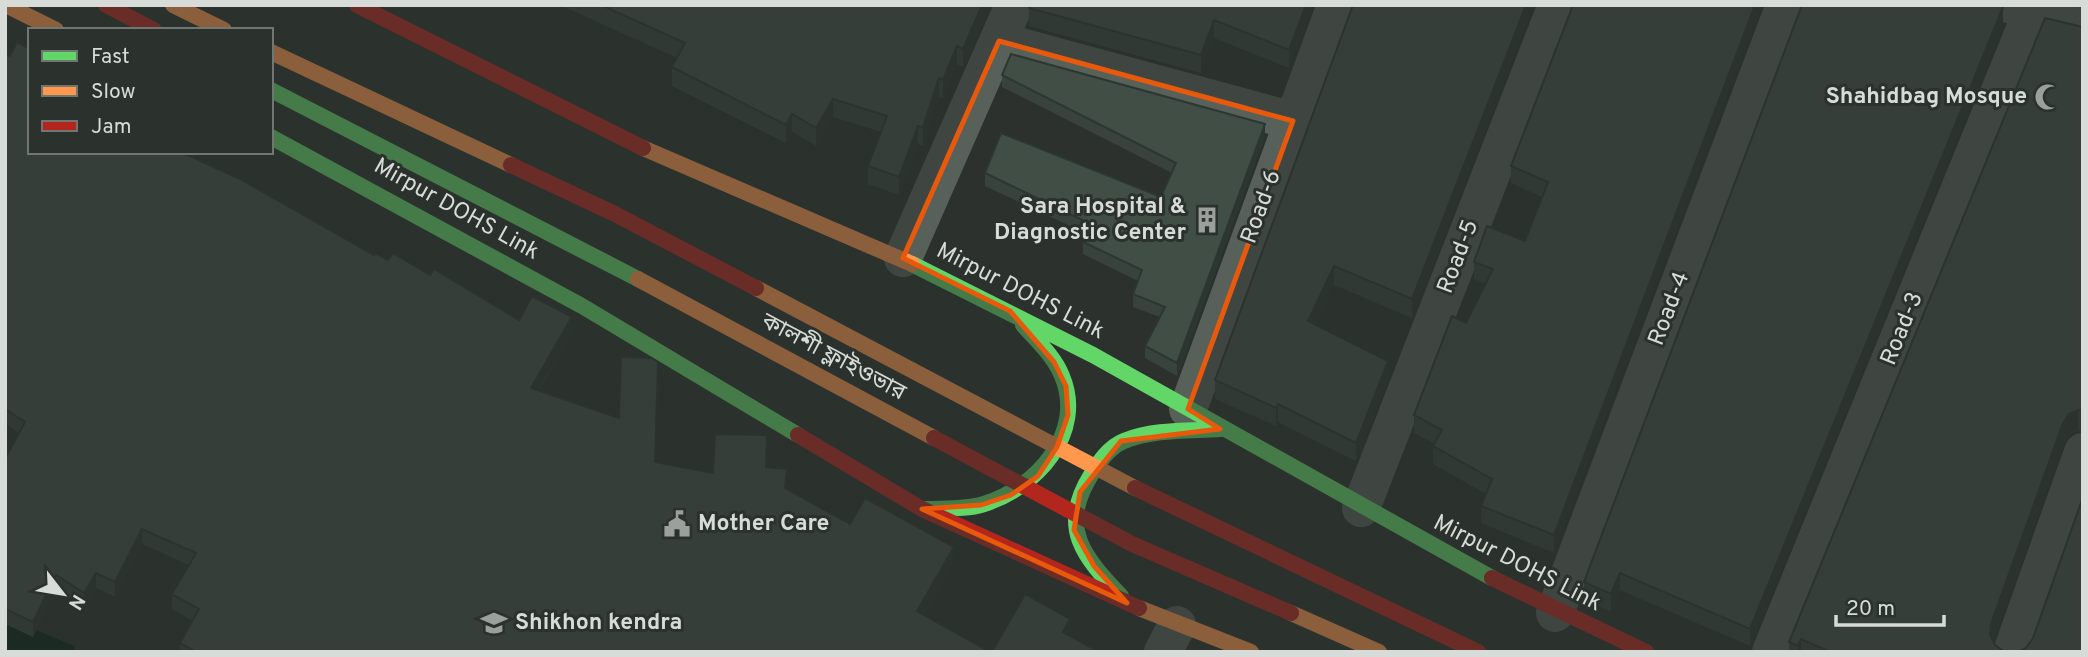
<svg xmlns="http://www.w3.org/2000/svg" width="2088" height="657" viewBox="0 0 2088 657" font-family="Overpass,'Noto Sans Bengali',sans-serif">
<rect width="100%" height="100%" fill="#2c312e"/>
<path fill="#082413" d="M5,617l69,29 1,6h-70z"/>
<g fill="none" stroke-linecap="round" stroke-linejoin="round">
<path stroke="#58605a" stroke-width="38" d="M2012,5l71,23
M999,41l294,80
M903,258l111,-253
M1188,409l148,-404
M1361,508l196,-503
M1555,613l230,-608
M1163,652l14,-27
M1771,652l264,-647
M2012,652l71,-200"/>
<path stroke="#63d668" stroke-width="16" d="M271,137l311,169 216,129
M912,264l181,91 399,223
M925,509c19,-1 40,1 59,-5 52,-16 102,-71 78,-128 -8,-20 -25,-35 -39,-51
M1121,596c-37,-39 -63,-68 -30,-121 8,-13 18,-28 33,-34 29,-12 65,-10 96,-12"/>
<path stroke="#ff974d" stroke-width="16" d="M6,5l50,25
M173,5l51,25
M643,148l269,116
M1139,608l112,44"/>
<path stroke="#b3261e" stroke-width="16" d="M106,5l48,25
M357,5l286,143
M798,435l124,74 217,99
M1492,578l154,74"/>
<path stroke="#63d668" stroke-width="16" d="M271,90l367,189"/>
<path stroke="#ff974d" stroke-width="16" d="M271,52l240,113
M638,279l296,159
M756,288l379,200
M1291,613l88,39"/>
<path stroke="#b3261e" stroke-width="16" d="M511,165l104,49 141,74
M934,438l198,106 159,69
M1135,488l343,164"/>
</g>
<path fill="#37433c" d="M560,5h430l-27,62 -6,-3 -14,34 -4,-1 -16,49 -5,-2 -19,51 -31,-11v-18l13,-34 -48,-15 -17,29 -24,-14 -6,11 -114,-57v-19l5,-9z
M1029,5h284l-24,63 -75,-30 -13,35 -172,-47z
M1353,5h180l-121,313 -78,-33 -19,40 73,54 -32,82 -78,-39 -2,4 -61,-27v-19z
M1573,5l-19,548 -73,-30v-17l5,-12 -53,-30v-18l2,-2 -21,-11v-18l52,-92 20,-39 -12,-5v-17l51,-21 17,-44 -31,-14v-17z
M2003,25l-253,621 -130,-56 -9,22 -27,-13v-17z
M2083,27v404h-5l-9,4 -6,9 -70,196 2,5 10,7h-216v-10z
M5,54l25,98 344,103 56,20 89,45 53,12 -33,59 116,71 58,11 54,-6 20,21 63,36 104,38 -30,53 66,37h-810v-9l13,-22 -21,-12v-15l17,-29 -47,-21 -27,53 -19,-9 -12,20 -28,-18 -23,47 -28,-13v-165l14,-26 -14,-9z
M1002,75l263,61 -88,240 -32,-18v-12l15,-29 -27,-10v-13l5,-13 -55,-27v-12l4,-8 -102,-48v-13l176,24 11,-24 -170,-86z"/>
<path fill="#2d3731" d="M982,5h8l-27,62v-18z
M1306,5h7l-24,63v-18z
M1526,5h7l-121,313v-19z
M1755,5h7l-208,548v-18z
M2003,7v18l-253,621v-17z
M1214,20v18l-13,35v-18z
M957,46v18l-14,34v-18z
M939,78v19l-16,49v-19z
M833,99v18l-17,29v-18z
M792,114v18l-6,11v-18z
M1265,124v12l-88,240v-13z
M918,126v18l-19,51v-18z
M1334,266v19l-26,55v-19z
M572,317v15l-41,71v-15z
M1388,361v18l-32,82v-18z
M1278,404v18l-2,4v-18z
M2078,410v21l-9,4 -6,9 -72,201 -1,-11 1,-10 72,-201 6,-9z
M142,529v15l-27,53v-15z
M954,547v15l-37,64v-15z
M96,573v15l-12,20v-15z
M1620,573v17l-9,22v-18z
M56,575v15l-23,47v-15z
M1070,619v15l-7,13v-15z
M1801,639v13h-3v-6z"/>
<path fill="#404e46" stroke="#2d3731" stroke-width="2" d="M601,5h381l-19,44 -6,-3 -14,34 -4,-2 -16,49 -5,-1 -19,51 -31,-11 19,-50 -54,-17 -17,29 -24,-14 -6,11 -114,-58 13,-24z
M1029,5h277l-17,45 -75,-30 -13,35 -172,-47z
M1353,5h173l-114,294 -78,-33 -26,55 80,40 -32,82 -78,-39 -2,4 -61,-28z
M1573,5h182l-201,530 -73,-29 11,-27 -59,-33 9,-16 -28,-15 38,-99 14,7 27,-54 -19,-7 13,-36 38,15 23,-59 -37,-16z
M1802,5h200l1,2 -253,622 -130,-56 -9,21 -27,-12z
M2045,18l38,9v383h-5l-9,4 -6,9 -72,201 -1,10 5,11 10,7h-174l-30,-13 -3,7 -9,-4z
M17,42l13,7v103h151l59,27 134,76 1,-2 13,7 5,-7 37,22 4,-6 85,51 13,-24 40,21 -41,71 88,30 2,-61 30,1 7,4 -3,100 58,11 2,-39 52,1 -1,32 21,2 -2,19 65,36 15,-26 89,49 -37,64 73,41h-794l-16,-9 19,-34 -27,-15 24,-41 -54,-24 -27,53 -19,-9 -12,20 -28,-18 -23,47 -28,-13v-150l20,-37 -20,-13v-355l5,2z
M1011,54l254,70 -88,239 -32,-17 20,-39 -32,-13 9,-24 -59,-28 8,-18 -106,-51 16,-40 160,64 15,-34 -174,-88z
M2083,497v155h-65l8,-4 7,-10z
M1025,594l45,25 -7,13 36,20h-107z"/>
<path d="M0 0H2088V657H0ZM999,41l294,80 -105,288 32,20 -99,12 -41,51 -6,38 20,36 33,37 -205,-94 59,-4 30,-10 27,-19 19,-29 11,-32 -2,-29 -12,-24 -44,-51 -107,-53z" fill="#2c312e" fill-opacity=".55" fill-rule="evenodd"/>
<path fill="none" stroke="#e8590c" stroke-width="5" stroke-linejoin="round" d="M999,41l294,80 -105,288 32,20 -99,12 -41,51 -6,38 20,36 33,37 -205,-94 59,-4 30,-10 27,-19 19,-29 11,-32 -2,-29 -12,-24 -44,-51 -107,-53z"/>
<defs>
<g id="mosque-bare" transform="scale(2.1)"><path d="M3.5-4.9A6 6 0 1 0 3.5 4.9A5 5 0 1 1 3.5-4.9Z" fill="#9ba09c" stroke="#2b322d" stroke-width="2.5" paint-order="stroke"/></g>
<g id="building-bare" transform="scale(2.1)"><path d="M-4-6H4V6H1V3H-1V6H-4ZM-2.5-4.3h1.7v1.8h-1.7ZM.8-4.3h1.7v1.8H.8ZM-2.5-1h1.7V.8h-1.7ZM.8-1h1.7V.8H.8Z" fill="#9ba09c" stroke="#2b322d" stroke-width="2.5" paint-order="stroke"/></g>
<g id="civic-bare" transform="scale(2.1)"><path d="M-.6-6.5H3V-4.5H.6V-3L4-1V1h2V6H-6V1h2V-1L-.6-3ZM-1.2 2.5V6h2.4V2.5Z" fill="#9ba09c" stroke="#2b322d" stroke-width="2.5" paint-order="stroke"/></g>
<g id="school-bare" transform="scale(2.1)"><path d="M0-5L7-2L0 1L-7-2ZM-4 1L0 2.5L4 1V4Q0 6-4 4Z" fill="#9ba09c" stroke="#2b322d" stroke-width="2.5" paint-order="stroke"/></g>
</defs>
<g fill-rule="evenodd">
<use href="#mosque-bare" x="2048" y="97"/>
<use href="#building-bare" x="1207" y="220"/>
<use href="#civic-bare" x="677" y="524"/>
<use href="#school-bare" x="494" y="623"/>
</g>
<g text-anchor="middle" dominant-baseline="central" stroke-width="6" stroke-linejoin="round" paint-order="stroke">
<g font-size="23" font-weight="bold" fill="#d7dcd8" stroke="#2b322d" text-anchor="end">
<text x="2027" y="97">Shahidbag Mosque</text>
<text x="1186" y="207">Sara Hospital &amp;<tspan x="1186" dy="26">Diagnostic Center</tspan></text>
<text x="698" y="524" text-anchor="start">Mother Care</text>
<text x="515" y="623" text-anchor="start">Shikhon kendra</text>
</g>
<g font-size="23" fill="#d7dcd8" stroke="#2b322d">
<text transform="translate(1262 207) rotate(-70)">Road-6</text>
<text transform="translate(456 210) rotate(29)">Mirpur DOHS Link</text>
<text transform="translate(1459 257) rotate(-69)">Road-5</text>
<text transform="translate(1020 292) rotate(27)">Mirpur DOHS Link</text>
<text transform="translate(1670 309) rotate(-69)">Road-4</text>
<text transform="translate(1903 329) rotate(-68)">Road-3</text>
<text transform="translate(833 358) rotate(28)">কালশী ফ্লাইওভার</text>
<text transform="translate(1517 564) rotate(27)">Mirpur DOHS Link</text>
</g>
</g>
<rect width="2088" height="657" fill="none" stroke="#d7dcd8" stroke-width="14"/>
<rect x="28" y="28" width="245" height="126" fill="#2b322d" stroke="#707671" stroke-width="2"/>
<rect x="42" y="51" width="35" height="10" fill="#63d668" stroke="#707671" stroke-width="2"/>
<text x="91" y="63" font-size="21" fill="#d7dcd8">Fast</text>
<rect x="42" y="86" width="35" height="10" fill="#ff974d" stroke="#707671" stroke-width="2"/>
<text x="91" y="98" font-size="21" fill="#d7dcd8">Slow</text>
<rect x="42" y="121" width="35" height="10" fill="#b3261e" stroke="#707671" stroke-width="2"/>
<text x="91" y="133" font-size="21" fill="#d7dcd8">Jam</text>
<g transform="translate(63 594) rotate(121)" stroke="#2b322d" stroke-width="5" paint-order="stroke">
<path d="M0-5L12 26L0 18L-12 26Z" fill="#d7dcd8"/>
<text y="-10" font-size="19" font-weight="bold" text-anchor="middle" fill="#d7dcd8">N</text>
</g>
<path d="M1836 615v10h108v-10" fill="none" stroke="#d7dcd8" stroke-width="3.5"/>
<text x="1846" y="615" font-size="21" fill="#d7dcd8" stroke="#2b322d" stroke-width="5" paint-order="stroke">20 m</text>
</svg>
